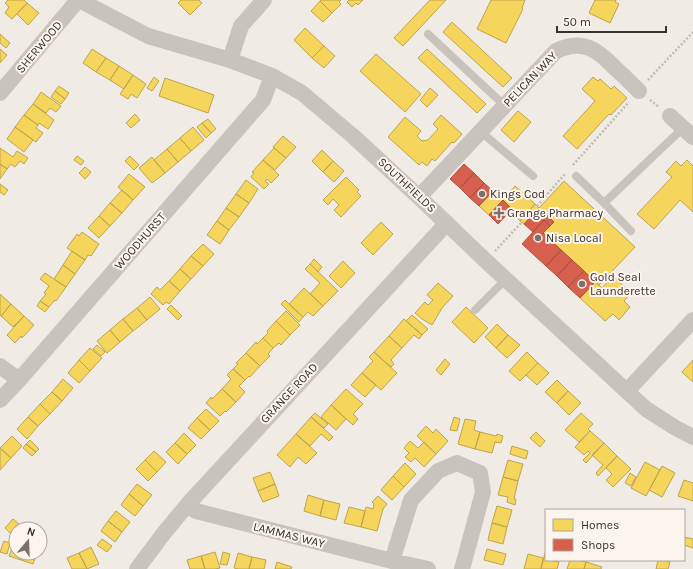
<svg xmlns="http://www.w3.org/2000/svg" width="693" height="569" viewBox="0 0 693 569" font-family="Karla,sans-serif">
<rect width="100%" height="100%" fill="#f0ebe5"/>
<path fill="#f6d55c" stroke="#bea44d" d="M8,0h16l3,3 -15,16 -7,-6 4,-6 -4,-4z
M181,0h18l3,3 -12,12 -12,-12z
M322,0h19l-2,2 2,2 -9,9 -12,-12z
M349,0h14l-5,5 -2,-2 -4,4 -5,-5z
M430,0h16l-43,46 -9,-8z
M491,0h34l-3,8 1,1 -17,34 -29,-14z
M595,0h21l-1,2 4,2 -9,19 -21,-10z
M320,1l12,12 -9,9 -12,-11z
M27,3l12,10 -11,12 -11,-11z
M452,22l60,56 -9,9 -60,-55z
M305,28l19,18 -12,12 -18,-18z
M0,34l10,9 -4,5 -6,-5z
M324,46l11,10 -11,12 -12,-10z
M0,49l7,6 -7,8z
M92,49l14,9 -10,14 -13,-9z
M427,49l59,55 -9,9 -59,-55z
M376,54l45,40 -16,18 -45,-41z
M106,58l13,8 -9,14 -14,-8z
M119,66l14,9 -9,14 -14,-9z
M133,75l13,9 -9,14 -6,-4 -3,5 -8,-5z
M154,77l5,4 -7,10 -5,-3z
M593,77l5,4 2,-2 11,10 3,-3 13,12 -16,17 -2,-1 -32,35 -14,-13 32,-35 -13,-12z
M165,78l49,17 -6,18 -49,-17z
M59,86l10,7 -4,6 -10,-8z
M430,88l8,7 -11,12 -7,-7z
M55,91l10,8 -4,5 -10,-7z
M41,92l20,14 -5,6 -6,-4 -4,5 -13,-9z
M33,104l21,16 -6,9 -9,-6 -1,2 -14,-10z
M518,111l13,11 -17,20 -13,-12z
M135,114l5,6 -9,8 -5,-5z
M24,115l14,10 -2,3 7,5 -7,9 -21,-15z
M441,115l21,19 -8,9 -2,-1 -17,19 -3,-2 -5,7 -5,-4 -3,3 -31,-28 17,-20 16,14 -4,5 5,5 6,-1 10,-11 -5,-5z
M208,119l8,10 -5,4 -9,-10z
M202,123l9,10 -5,5 -9,-11z
M15,127l18,13 -9,12 -17,-13z
M193,127l11,13 -13,11 -11,-13z
M283,136l13,11 -10,11 -13,-11z
M180,138l11,13 -13,11 -11,-13z
M0,148l13,9 4,-6 11,7 -4,6 -4,-3 -5,6 -4,-3 -4,5 -7,-5z
M274,148l12,10 -11,12 -12,-10z
M167,149l11,13 -13,11 -11,-13z
M322,150l11,11 -10,11 -11,-11z
M77,156l7,5 -3,4 -7,-5z
M130,156l9,9 -5,5 -9,-9z
M152,157l13,16 -13,10 -13,-15z
M263,160l16,15 -8,8 -4,-4 -2,2 4,3 -5,5 -13,-12 3,-4 -2,-1z
M687,160l6,6v46l-13,-12 -26,29 -17,-15 35,-37 -6,-5 10,-11 5,5z
M333,161l11,10 -10,11 -11,-10z
M0,164l7,5 -7,10z
M85,167l6,5 -6,7 -6,-6z
M129,174l16,13 -12,13 -15,-13z
M346,177l13,13 -2,2 4,4 -20,21 -7,-7 5,-5 -6,-6 -5,6 -5,-5z
M246,180l12,9 -9,14 -13,-9z
M564,181l71,66 -36,38 -56,-52 11,-11 -15,-14z
M0,184l8,6 -4,5 -4,-3z
M515,186l20,18 -15,17 -10,-10 2,-2 -9,-9z
M122,190l11,10 -11,13 -12,-10z
M493,191l10,9 -14,15 -10,-9z
M236,194l13,9 -10,14 -13,-9z
M110,203l12,10 -12,13 -11,-10z
M535,204l4,4 -15,16 -4,-3z
M226,208l13,9 -10,13 -12,-9z
M99,216l11,10 -11,12 -11,-10z
M217,221l12,9 -9,14 -13,-9z
M381,222l12,12 -20,21 -12,-12z
M82,232l17,12 -8,12 -3,-1 -3,5 -18,-12 10,-14 2,2z
M203,244l11,10 -11,12 -12,-10z
M72,251l13,9 -10,14 -12,-9z
M191,256l12,10 -12,13 -11,-10z
M314,259l8,8 -4,5 -8,-8z
M343,261l12,12 -14,15 -12,-12z
M310,264l28,27 -15,15 -13,-12 10,-11 -15,-14z
M63,265l12,9 -9,13 -12,-8z
M180,269l11,10 -11,12 -11,-10z
M45,273l21,14 -10,14 -1,-1 -6,7 -9,-6 6,-7 -2,-1 5,-7 -9,-7z
M613,276l18,17 -7,8 6,6 -11,13 -6,-6 -8,7 -25,-23 15,-16 7,6z
M169,281l11,10 -11,13 -3,-2 -3,3 -12,-11 6,-7 3,3z
M438,283l15,13 -11,12 -10,17 -10,-6 -7,-6 10,-11 3,3 5,-5 -6,-5z
M304,288l19,18 -10,10 -5,-4 -5,5 -14,-13z
M0,294l11,10 -10,12 -1,-1z
M150,297l10,12 -13,11 -10,-12z
M285,300l18,17 -4,5 -18,-18z
M40,301l9,6 -4,5 -8,-6z
M11,304l13,12 -11,11 -12,-11z
M171,305l11,11 -4,4 -11,-11z
M466,307l22,21 -14,15 -22,-21z
M137,308l10,12 -14,11 -10,-12z
M286,311l14,14 -10,10 -14,-14z
M412,315l16,14 -6,6 -16,-14z
M24,316l10,9 -12,13 -1,-2 -6,7 -8,-8z
M123,319l10,12 -13,11 -10,-12z
M404,319l18,16 -3,4 -5,-4 -12,13 -13,-12z
M276,321l14,14 -9,10 -2,-2 -6,5 -10,-10 5,-5 -1,-2z
M497,324l11,11 -12,13 -11,-11z
M110,330l10,12 -13,11 -10,-12z
M508,335l12,10 -13,13 -11,-10z
M389,336l13,12 -11,12 3,4 -3,3 -17,-15z
M263,338l10,10 -5,6 2,2 -10,10 -14,-13 10,-11 1,2z
M97,345l8,7 -4,4 -8,-7z
M90,348l12,10 -12,13 -11,-11z
M374,352l23,21 -16,17 -19,-17 11,-12 -4,-4z
M527,352l11,11 -18,18 -11,-10z
M246,353l14,13 -10,11 -1,-1 -4,4 -12,-11 5,-5 -2,-1z
M445,359l5,5 -9,11 -5,-5z
M79,360l11,11 -11,12 -11,-10z
M693,360v22l-11,-10z
M538,363l11,10 -12,12 -11,-10z
M233,369l12,11 -6,6 6,6 -9,10 -14,-13 9,-10 -4,-4z
M362,373l14,12 -11,12 -14,-12z
M63,379l10,9 -11,13 -10,-9z
M557,380l11,11 -11,12 -12,-11z
M222,389l14,13 -10,10 -1,-1 -5,5 -14,-13 5,-6 1,2z
M346,389l17,15 -10,10 5,5 -5,6 -22,-20z
M568,391l13,12 -12,12 -12,-12z
M52,392l10,9 -12,13 -10,-10z
M40,404l10,10 -12,12 -10,-9z
M331,405l15,14 -10,11 -15,-13z
M206,409l13,12 -9,9 -13,-12z
M315,413l13,11 -4,4 -13,-11z
M581,413l12,11 -5,5 2,2 -11,11 -14,-12z
M28,417l10,9 -11,13 -10,-10z
M311,417l22,20 -4,4 -8,-7 -11,12 -14,-12z
M454,417l6,2 -3,12 -7,-1z
M197,418l13,12 -9,9 -13,-11z
M465,419l11,2 -2,9 6,2 -5,17 -17,-5z
M426,426l7,7 3,-4 12,12 -12,13 -19,-18z
M590,431l14,12 -18,20 -3,-3 7,-7 -2,-2 -4,4 -9,-8z
M480,432l16,4 1,-2 6,2 -2,7 -6,-1 -3,11 -17,-4z
M536,432l9,9 -5,6 -10,-9z
M184,433l12,12 -9,9 -12,-11z
M296,434l21,19 -11,11 -8,-7 -8,10 -13,-12z
M12,436l10,10 -11,12 -11,-10z
M30,440l9,9 -3,3 -10,-8z
M410,441l8,7 6,-6 12,12 -12,13 -9,-9 -4,4 -6,-5 4,-4 -5,-5z
M175,443l12,11 -9,10 -12,-12z
M604,443l13,13 -19,20 -2,-3 7,-8 -11,-10z
M26,444l10,8 -4,4 -9,-8z
M512,446l16,5 -2,8 -16,-5z
M0,448l11,10 -11,12z
M154,451l12,11 -9,10 -12,-12z
M617,456l14,13 -18,18 -7,-7 6,-6 -6,-6z
M145,460l12,12 -9,9 -12,-12z
M508,460l15,4 -5,17 -15,-4z
M645,462l15,8 -14,26 -15,-8z
M405,463l11,11 -12,13 -11,-11z
M662,466l13,7 -13,24 -13,-7z
M270,472l5,12 -17,7 -5,-13z
M630,473l6,4 -5,9 -6,-3z
M393,476l11,11 -12,13 -11,-10z
M503,477l15,4 -4,18h2l-1,6 -8,-3 1,-5 -10,-2z
M684,480l9,3v18l-15,-5z
M137,484l15,11 -9,11 -14,-12z
M275,484l4,12 -16,6 -5,-11z
M129,494l14,12 -8,10 -14,-11z
M308,495l16,5 -4,16 -16,-5z
M378,496l9,8 -4,5 -6,22 -16,-4 5,-20 7,2 1,-5 -2,-2z
M324,500l16,4 -4,16 -16,-4z
M497,506l15,4 -5,17 -15,-4z
M349,507l16,4 -4,16 -17,-4z
M116,511l14,11 -8,10 -14,-11z
M13,519l6,5 -9,9 -5,-5z
M108,521l14,11 -7,10 -14,-11z
M492,523l15,4 -4,17 -15,-4z
M684,537l9,2v9l-9,-3z
M102,539l10,7 -5,6 -10,-7z
M15,540h1v13h8l-3,7 -12,-4z
M4,541l6,2 -3,11 -7,-2z
M91,547l8,17 -12,5 -8,-16z
M487,549l19,5 -3,11 -19,-5z
M546,549v11h7v1l6,1 -2,7h-16z
M215,552l5,16 -5,1h-10l-4,-13z
M223,552l7,2 -3,11 -7,-1z
M24,553h13l-4,11 -12,-4z
M79,553l8,16h-15l-5,-11z
M238,553l14,4 -3,12h-11l-4,-1z
M528,554l15,4 -2,11h-17z
M201,556l4,13h-15l-3,-9z
M252,557l14,3 -2,9h-15z
M570,560h7l9,2 -2,7h-17z
M658,560h6l6,2 -2,7h-12z
M277,562l15,5 -1,2h-16z
M586,562l16,5 -1,2h-17z"/>
<path fill="#d6604d" stroke="#a85243" d="M464,164l10,9 -14,15 -10,-9z
M474,173l10,10 -14,15 -10,-10z
M484,183l9,8 -14,15 -9,-8z
M503,200l9,9 -14,15 -9,-9z
M539,208l15,14 -4,4 -6,-6 -11,12 -9,-8z
M544,220l6,6 -7,7 18,17 -15,16 -24,-22z
M561,250l11,10 -15,16 -11,-10z
M572,260l12,11 -16,16 -11,-11z
M584,271l11,11 -15,16 -12,-11z"/>
<g fill="none" stroke-linecap="round" stroke-linejoin="round">
<path stroke="#c2bbb6" stroke-width="2.5" stroke-dasharray="2 2" stroke-linecap="butt" d="M648,80l45,-48
M650,100l9,7
M573,165l56,-63
M537,206l28,-32
M495,251l27,-29"/>
<path stroke="#c9c3be" stroke-width="8" d="M428,34l77,72
M481,132l52,44
M576,176l28,27 79,-75
M604,203l27,28
M475,310l31,-31"/>
<path stroke="#c9c3be" stroke-width="16" d="M79,0l69,36 82,24 42,16 30,17 52,44 65,60 67,64 160,148 28,18 19,10
M230,60l11,-34 23,-26
M0,93l78,-93
M670,116l23,21
M419,197l137,-146c27,-13 42,-1 60,18 8,7 15,14 23,22
M0,366l19,14
M627,391l66,-71
M0,400l19,-20 244,-280 9,-24
M188,504l8,7 196,50 36,8
M392,561l19,-61 27,-29 19,-8 23,10 3,19 -21,77
M137,569l27,-36 24,-29 259,-281"/>
</g>
<g fill="#7a716c" stroke="#fbf5ee" stroke-width="1.5">
<circle cx="482" cy="194" r="4"/>
<path d="M497 207h4v4h4v4h-4v4h-4v-4h-4v-4h4z"/>
<circle cx="538" cy="238" r="4"/>
<circle cx="582" cy="284" r="4"/>
</g>
<g text-anchor="middle" dominant-baseline="central" stroke-width="4" stroke-linejoin="round" paint-order="stroke">
<g font-size="12" fill="#3b302b" stroke="#fbf5ee">
<text transform="translate(39 47) rotate(-50)">SHERWOOD</text>
<text transform="translate(530 79) rotate(-46)">PELICAN WAY</text>
<text transform="translate(407 185) rotate(43)">SOUTHFIELDS</text>
<text transform="translate(140 241) rotate(-49)">WOODHURST</text>
<text transform="translate(289 393) rotate(-47)">GRANGE ROAD</text>
<text transform="translate(289 535) rotate(14)">LAMMAS WAY</text>
</g>
<g font-size="12" fill="#3b302b" stroke="#fbf5ee" text-anchor="start">
<text x="490" y="194">Kings Cod</text>
<text x="507" y="213">Grange Pharmacy</text>
<text x="546" y="238">Nisa Local</text>
<text x="590" y="277">Gold Seal<tspan x="590" dy="14">Launderette</tspan></text>
</g>
</g>
<rect x="545" y="509" width="140" height="52" fill="#fbf5ee" stroke="#aea6a0"/>
<rect x="553" y="519" width="20" height="12" fill="#f6d55c" stroke="#aea6a0"/>
<text x="581" y="529" font-size="12" fill="#3b302b">Homes</text>
<rect x="553" y="539" width="20" height="12" fill="#d6604d" stroke="#aea6a0"/>
<text x="581" y="549" font-size="12" fill="#3b302b">Shops</text>
<g transform="translate(28 541) rotate(19)"><circle r="19" fill="#fbf5ee" stroke="#aea6a0"/>
<path d="M0-3L7 15L0 10L-7 15Z" fill="#7a716c"/>
<text y="-6" font-size="11" font-weight="bold" text-anchor="middle" fill="#3b302b">N</text>
</g>
<path d="M557 26v6h109v-6" fill="none" stroke="#3b302b" stroke-width="2"/>
<text x="563" y="26" font-size="12" fill="#3b302b" stroke="#fbf5ee" stroke-width="3" paint-order="stroke">50 m</text>
</svg>
